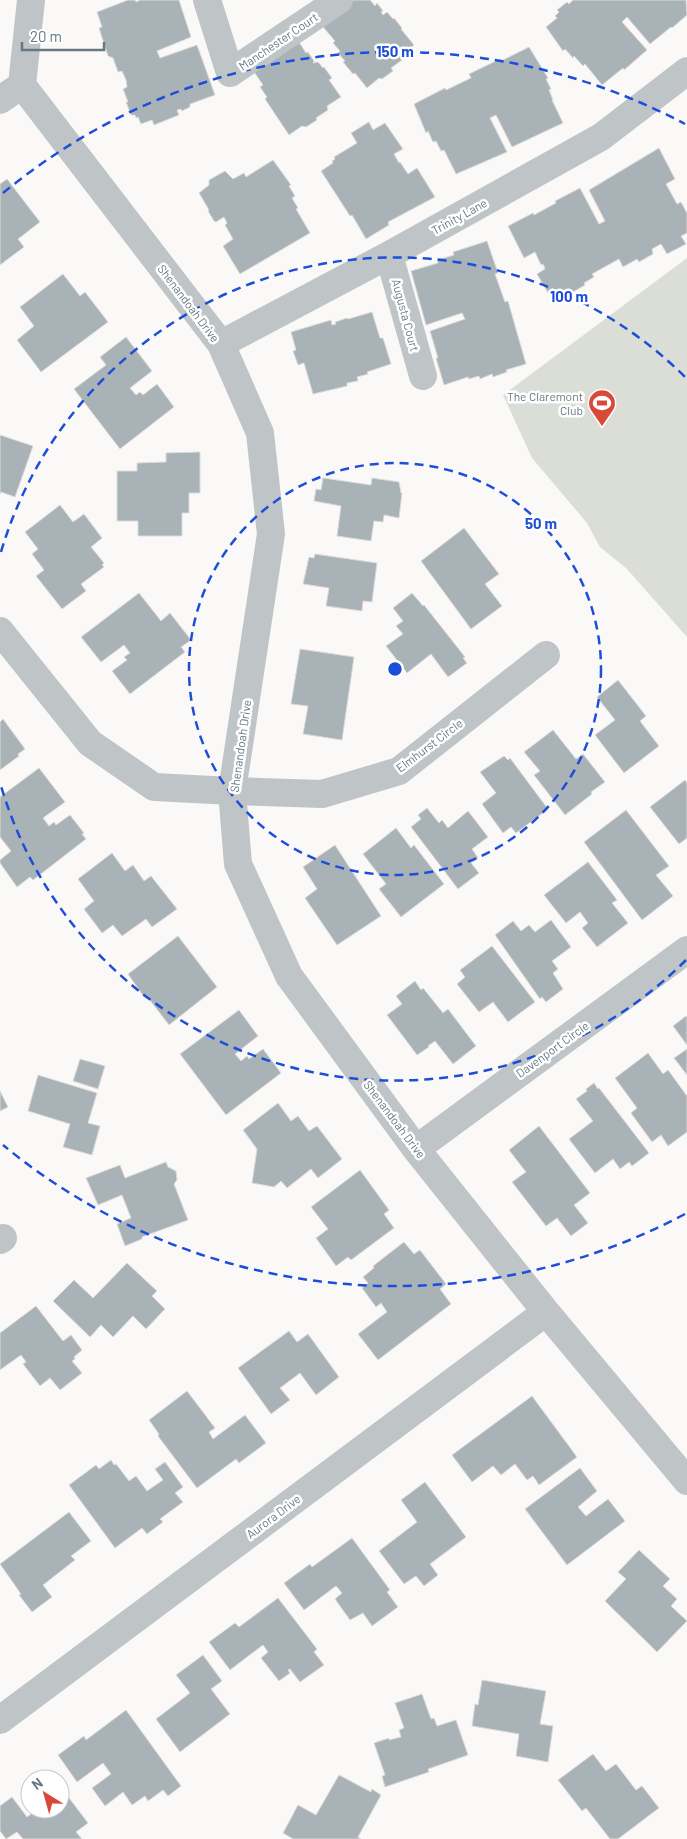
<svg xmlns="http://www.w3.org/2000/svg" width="687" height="1839" viewBox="0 0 687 1839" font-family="Barlow,sans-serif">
<rect width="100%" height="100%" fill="#faf9f8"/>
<path fill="#dbded7" d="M687,258v379l-60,-68 -27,-22 -13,-24 -55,-65 -29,-63z"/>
<path fill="#a9b2b7" stroke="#dcdbda" d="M128,0h7l1,2 4,-2h39l12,37 -34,14 3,7 37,-13 18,50 -25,9v3l-8,4 -1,-2 -4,1 2,5 -25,10 -2,-5 -11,4 -3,-7 -2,1 -1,-3h-4l-5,-13h2l-5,-13 4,-2 -1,-7 -4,-9 -4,1 -5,-14 -5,-2 -9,-28 3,-1 -5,-15z
M341,0h29l5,6 2,-3 6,8 -2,1 2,3 4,-3 6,7 1,-1 8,10 -1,1 13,16 -12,10v5l-11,8 2,3 -11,8 -3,-1 -12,10 -12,-15 -2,1 -10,-12 2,-1 -7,-8 2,-2 -7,-8 2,-2 -17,-20z
M573,0h113l1,15 -15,13 -1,-1 -21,17 -23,-27 -5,5 25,28 -23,20 -1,-2 -21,17 -17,-21 -2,2 -9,-10 -1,2 -8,-9 -2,2 -17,-24 11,-9 -2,-2 4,-4 -2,-2 10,-8 2,2z
M292,31l14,22 2,-1 6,9 -1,2 5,-1 5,6 1,-1 8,11 -3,2 12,17 -14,9 1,4 -12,8 1,2 -11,7 -4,-1 -13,9 -24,-36 2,-2 -7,-10 3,-2 -15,-22z
M529,47l19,31 -2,1 5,10 -2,1 4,10h-1l11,23 -51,24 -16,-32 -6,3 17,34 -51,22 -12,-24 -3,1 -5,-10 -3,1 -5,-11 -2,2 -12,-29 31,-16 1,2 25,-12 -2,-4 31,-15 1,2z
M369,122l4,8 12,-7 18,26 -9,5 5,9 1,-1 8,12 9,-6 18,29 -47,25 1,3 -23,14 -14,-24 -2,1 -29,-45 12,-8 -1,-2 3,-2 -1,-2 23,-14 -6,-10z
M659,148l16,31 -9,5 11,20 4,-2 6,11v20l-6,3 5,8 -19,10 -6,-10 -9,5 1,5 -14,8 -2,-3 -14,8 -4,-8 -27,15 2,3 -10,6 1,2 -31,18 -17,-29 8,-5 -2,-5 -2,1 -6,-13 -11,6 -16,-32 25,-13 1,2 22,-12 -1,-2 25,-13 19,36 6,-3 -16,-31z
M273,160l18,25 -2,1 6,10 -3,2 6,10 -2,1 14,24 -70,41 -17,-28 10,-7 -8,-14 2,-2 -3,-6 -8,5 -2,-1 -6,-10 1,-1 -10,-17 10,-8v-5l16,-9 8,8 11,-6 2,4z
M7,179l33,43 -22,17 6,8 -24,18v-81z
M487,241l11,32 -3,1 10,28 3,-1 18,63 -20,6 1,2 -14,5 -1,-3 -12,5 -1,-3 -10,3 -1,-2 -24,8 -8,-27h2l-8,-27 35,-12 -3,-6 -36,12 -15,-54 27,-8 -1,-3 17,-5 -1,-3z
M63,274l17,22 5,-4 23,30 -67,50 -24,-32 17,-14 -14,-19z
M372,312l8,26h3l8,26 -24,8 1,2 -11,3 1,4 -11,2v3l-34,8 -9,-31 -6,2 -5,-14 3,-1 -5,-18 40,-12 1,5 4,-1 -1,-2 12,-4 1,1z
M126,337l26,34 -22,17 6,7 4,-3 3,3 14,-11 17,23 -54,42 -46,-60 32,-24 -6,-8z
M0,435l33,11 -18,51 -14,-5 -1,2z
M200,452v41h-11v20h-7v23h-44v-15h-21v-50h20v-8l29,-1v-9z
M323,478l48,7 1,-7 27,4 2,11h1l-3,25 -15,-3 -1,7 -9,-1 -3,20 -34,-5 4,-30 -27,-5 2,-12 5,1z
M60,505l13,17 11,-8 18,24 -11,9 13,16 -2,2 2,2 -23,17 5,7 -24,18 -26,-33 8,-6 -12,-16 6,-5 -13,-17z
M464,528l35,46 -14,10 17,22 -31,23 -50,-68z
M315,554l62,9 -5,39 -9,-1 -1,10 -36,-5 3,-18 -26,-4 6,-27 5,1z
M139,593l22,28 9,-8 21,27 -10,7 4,5 -55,42 -18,-23 15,-11 -3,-3 6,-4 -6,-8 -23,17 -20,-25z
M412,593l11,13 1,-1 41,52 -2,1 4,5 -19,14 -17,-23 -24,19 -21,-27 17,-12 -7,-8 7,-5 -10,-13z
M300,649l54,8 -12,83 -39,-6 5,-28 -17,-2z
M618,680l28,36 -6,5 19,25 -35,27 -29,-38 20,-15 -18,-23z
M3,719l22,30 -7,5 1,2 -19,14v-48z
M553,730l23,29 7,-5 22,28 -14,10 1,2 -27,21 -31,-40 6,-4 -16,-19z
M504,756l4,4 2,-2 38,51 -32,24 -5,-6 -8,6 -21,-29 14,-11 -16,-21z
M39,768l26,34 -22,16 6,8 5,-4 2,3 14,-10 14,18 -2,1 4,5 -53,41 -3,-3 -13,10 -17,-24v-3l11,-9 -11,-14v-40z
M685,780l2,3v55l-8,6 -29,-37z
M427,808l12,15 3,-3 6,8 20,-17 20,26 -16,12 6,9 -7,5 8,10 -21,16 -47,-62 10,-8 -3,-4z
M626,810l43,56 -13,9 17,21 -31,24 -58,-78z
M396,828l15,20 3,-3 30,39 -43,33 -22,-28 7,-5 -23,-30z
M335,845l46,71 -44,29 -32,-47 12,-9 -14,-22z
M112,853l13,18 8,-6 11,16 7,-5 26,33 -25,18 -6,-8 -24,17 -9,-11 -11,8 -18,-24 10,-8 -16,-22z
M588,862l29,38 -5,3 16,20 -31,24 -15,-19 6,-5 -8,-11 -14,11 -22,-28z
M551,920l20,27 -19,14 6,8 -5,4 10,16 -17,13 -4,-5 -2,2 -45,-64 18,-14 8,10 8,-6 6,7z
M178,936l39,51 -48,38 -23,-30 -2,2 -16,-23z
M492,946l43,56 -27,20 -15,-20 -14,10 -22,-28 8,-7 -5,-7z
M415,981l6,9 2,-2 20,25 5,-4 28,37 -23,18 -18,-23 -7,5 1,1 -12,8 -30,-40 15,-11 -6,-8z
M239,1010l19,26 -23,18 6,7 6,-5 2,3 14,-10 18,24 -55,42 -46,-61z
M686,1016l1,1v28l-14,-19z
M687,1049v26l-13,-17z
M648,1053l15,21 5,-4 19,26v36l-19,14 -7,-11 -9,7 -21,-29 6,-5 -22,-30z
M80,1059l25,7 -7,23 -25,-8z
M38,1075l59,18 -9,30 12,3 -8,29 -29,-8 7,-23 -42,-13z
M594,1083l4,6 1,-1 50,65 -17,13 -3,-4 -9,7 -7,-10 -18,14 -26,-34 24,-18 -17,-22 11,-8 -1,-2z
M0,1091l8,16 -8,4z
M278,1103l13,18 7,-5 11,15 8,-5 25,33 -24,19 -7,-9 -24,19 -6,-7 -7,6 -22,-4 5,-34 -14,-19z
M539,1126l51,67 -16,12 14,18 -17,13 -14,-18 -11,8 -34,-44 14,-10 -17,-22z
M166,1162l2,5 8,4 1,9 -3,4 14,36 -46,17v2l-17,7 -8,-22 14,-6 -9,-23 -24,10 -12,-27 34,-13 5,13z
M360,1170l29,40 -5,4 10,14 -43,32 -3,-3 -12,9 -20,-28 12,-9 -17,-22z
M404,1242l10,12 6,-4 26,34 -6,5 11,15 -73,56 -20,-26 29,-22 -6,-9 -5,4 -14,-19 6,-5 -5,-6 11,-9 -1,-2z
M127,1263l30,28 -5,5 13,13 -19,20 -13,-13 -20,21 -12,-12 -11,12 -37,-36 21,-21 19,18z
M36,1306l27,35 8,-6 11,15 -8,7 1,2 -3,2 10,12 -22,17 -10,-12 -10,8 -17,-22 3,-2 -5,-7 -21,15v-37z
M289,1331l8,11 11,-8 31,43 -23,18 -16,-22 -20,15 10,12 -19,14 -33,-46z
M187,1391l28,37 -6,4 4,7 32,-24 21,28 -27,20 -3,-4 -39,29 -39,-52 1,-2 -10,-14z
M532,1396l45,61 -38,28 -6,-9 -6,4 -12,-16 -14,11 -8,-9 -21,16 -20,-27z
M111,1460l3,5 2,-1 13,17 7,-5 11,15 16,-11 -8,-11 10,-7 18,25 -8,6 8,9 -23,17 3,3 -16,12 -5,-6 -27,20 -46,-63 27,-20 3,4z
M580,1468l17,23 -19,16 8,9 22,-17 17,22 -58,44 -42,-56z
M425,1482l41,55 -36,27 8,11 -14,11 -8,-10 -12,8 -25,-33 38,-29 -16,-22z
M69,1512l22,29 -20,15 4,4 -32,25 9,12 -20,15 -13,-17 2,-1 -21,-30z
M352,1538l38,52 -3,2 11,15 -26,19 -9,-13 -13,7 -15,-21 7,-6 -6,-7 -32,24 -20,-27 26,-19 2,3z
M639,1550l31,29 -7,7 14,13 -6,7 16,15 -30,31 -52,-51 21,-22 -8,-7z
M278,1598l39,51 -3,3 10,13 -24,17 -10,-13 -2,1 2,3 -11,8 -18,-23 7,-6 -5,-7 -33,25 -21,-28 26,-19 4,4z
M203,1655l19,26 -11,8 19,25 -50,38 -24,-33 34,-26 -14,-18z
M482,1680l64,11 -6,33 13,2 -5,36 -32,-6 3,-22 -47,-8 3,-22 3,1z
M422,1694l9,25 3,-1 3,8 19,-6 12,35 -40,14 1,3 -44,15 -3,-11 3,-1 -11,-32 15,-5v2l12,-3 -2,-7 5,-2 -9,-25z
M126,1710l55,76 -13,10 -5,-6 -15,11 -3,-5 -13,9 -9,-13 -18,14 -13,-18 19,-14 -8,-11 -26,19 -19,-27 26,-19 2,4z
M593,1754l13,17 10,-7 20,26 6,-4 17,22 -41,31h-8l-24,-31 -4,3 -24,-31z
M339,1775l32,17 1,-3 9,6 -23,42 3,2h-68l-10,-6 15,-28 18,10z
M63,1790l25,33 -12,9 6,7h-59l-6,-7 -11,7 -6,-8v-25l12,-9 15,20 11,-8h22v-17z"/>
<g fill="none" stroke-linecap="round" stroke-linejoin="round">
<path stroke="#bfc5c7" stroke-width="28" d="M31,0l-9,85 199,259 39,89 11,101 -39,257 6,73 51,112 127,173 130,163 141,169
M207,0l23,73 109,-73
M0,100l22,-15
M389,255l34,121
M221,344l168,-89 212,-118 86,-66
M0,631l90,112 64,44 78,4 90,3 77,-23 147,-116
M416,1149l271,-199
M0,1240l3,-2
M0,1720l546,-408"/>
</g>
<g fill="none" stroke="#1d4ed8" stroke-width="2.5" stroke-dasharray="9 6">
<circle cx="395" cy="669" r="206"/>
<path d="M686 960A411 411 0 0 1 1 786M1 552A411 411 0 0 1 686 378"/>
<path d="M685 1214A617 617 0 0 1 3 1145M3 193A617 617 0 0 1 685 124"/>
</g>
<defs>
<g id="stadium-pin" transform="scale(1.4375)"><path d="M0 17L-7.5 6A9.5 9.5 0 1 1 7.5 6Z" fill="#d94938" stroke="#fff"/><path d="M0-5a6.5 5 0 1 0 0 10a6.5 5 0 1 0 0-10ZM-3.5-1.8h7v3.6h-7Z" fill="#fff"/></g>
</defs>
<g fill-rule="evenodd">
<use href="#stadium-pin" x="602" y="403"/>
</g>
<g text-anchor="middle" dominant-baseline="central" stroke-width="5" stroke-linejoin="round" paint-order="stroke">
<g font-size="12" fill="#667981" stroke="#fff">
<text transform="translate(278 41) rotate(-34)">Manchester Court</text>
<text transform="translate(459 216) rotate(-29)">Trinity Lane</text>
<text transform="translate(189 303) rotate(53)">Shenandoah Drive</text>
<text transform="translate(406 315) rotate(75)">Augusta Court</text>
<text transform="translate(429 745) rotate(-37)">Elmhurst Circle</text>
<text transform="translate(240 746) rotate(-82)">Shenandoah Drive</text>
<text transform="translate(552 1049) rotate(-36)">Davenport Circle</text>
<text transform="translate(395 1119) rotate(53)">Shenandoah Drive</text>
<text transform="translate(273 1516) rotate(-37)">Aurora Drive</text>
</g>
<g font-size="12" fill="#667981" stroke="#fff" text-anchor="end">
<text x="583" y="396">The Claremont<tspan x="583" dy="14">Club</tspan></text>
</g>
</g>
<circle cx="395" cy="669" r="8" fill="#1d4ed8" stroke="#fff" stroke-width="2.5"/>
<g font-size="15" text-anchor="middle" font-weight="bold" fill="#1d4ed8" stroke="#fff" stroke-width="5" stroke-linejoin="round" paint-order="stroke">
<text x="395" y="57">150 m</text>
<text x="569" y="302">100 m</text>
<text x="541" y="529">50 m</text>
</g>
<g transform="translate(45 1794) rotate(323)"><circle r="24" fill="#ffffff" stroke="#c2c9cd"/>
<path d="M0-4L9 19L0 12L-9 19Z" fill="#d94938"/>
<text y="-8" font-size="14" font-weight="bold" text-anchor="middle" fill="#667981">N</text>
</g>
<path d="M22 42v8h82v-8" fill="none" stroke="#667981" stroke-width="2.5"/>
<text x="30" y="42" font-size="15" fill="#667981" stroke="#ffffff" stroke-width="4" paint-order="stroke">20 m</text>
</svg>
